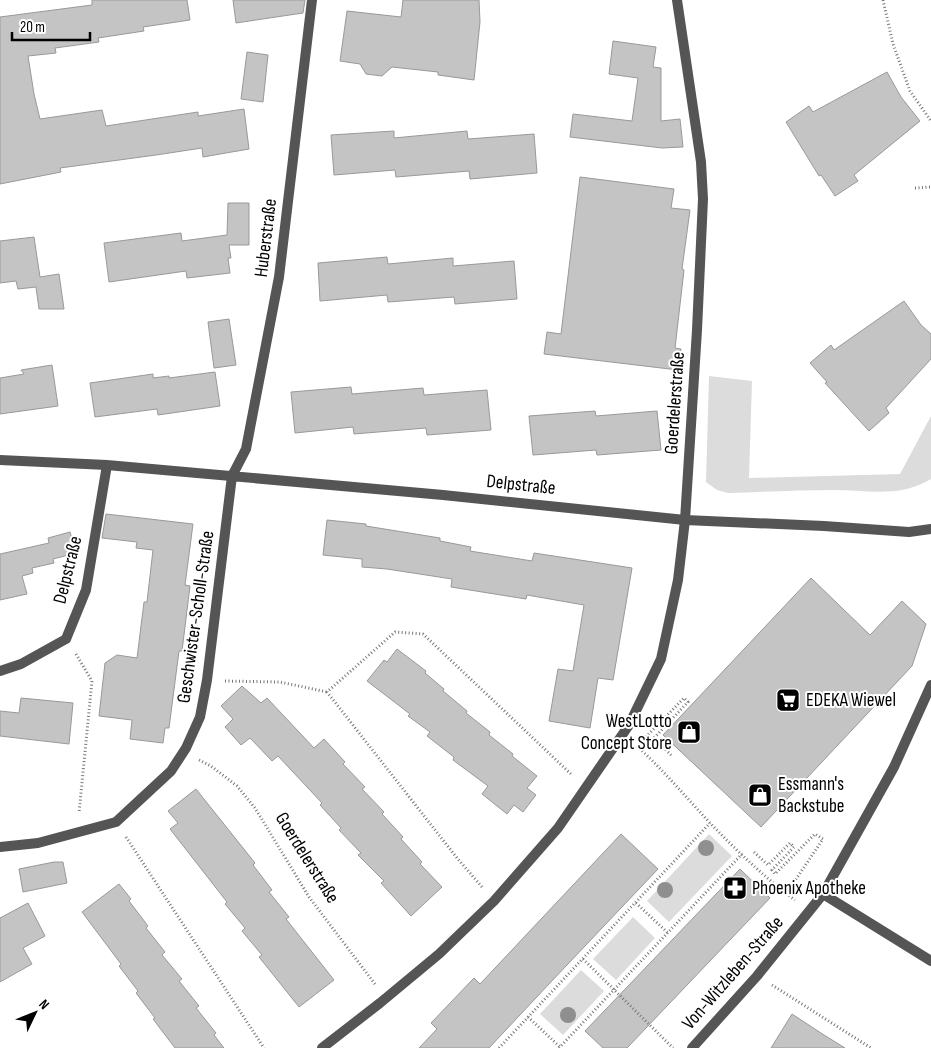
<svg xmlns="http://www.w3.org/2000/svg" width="931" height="1048" viewBox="0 0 931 1048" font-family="'Sofia Sans Condensed',sans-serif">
<rect width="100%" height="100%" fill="#fff"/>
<path fill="#dcdcdc" d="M709,376l43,5 -3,97 151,-4 31,-58v63c-31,19 -64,11 -98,11 -35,0 -70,2 -105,3l-11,-3 -11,-8z
M709,834l23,22 -63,66 -22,-21z
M633,917l22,21 -39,42 -23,-21z
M581,970l23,21 -41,44 -23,-21z"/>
<path fill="#c4c4c4" stroke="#999" d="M92,0h95l3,20 -47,7 1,4 -46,7 1,4 -44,6 1,5 -28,3 6,38 6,25 62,-9 4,16 92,-14v4l46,-7 5,40 -46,8 -1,-9 -46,7 -96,13 1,4 -61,12v-167l92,-12z
M233,0h72l-2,13 -67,10z
M403,0h76l1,22 -6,58 -36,-5v-3l-46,-5 -10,9 -16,-2 -6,-10 -20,-3 7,-50 54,6z
M613,41l43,6 -3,20 8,1v53l19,-2 3,28 -21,1 -92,-11 3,-23 59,7 6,-43 -29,-4z
M247,52l21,3 -5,47 -22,-3z
M887,72l14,25 19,24 -66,54 4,6 -23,15 -14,-21 -2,1 -33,-54 23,-16 4,6z
M394,131v7l73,-7 1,8 66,-5 3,39 -67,6 -1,-8 -73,6 -1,-7 -61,5 -3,-40z
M580,177l94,12 -3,19 19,2 -8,59 2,1 -9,78 6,1 -3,21 -134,-16 3,-22 14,2z
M228,203h21v42h-20l2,13h-3l2,15 -43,5 -1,-7 -77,11 -5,-39 77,-10 1,8 45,-6z
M34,237l6,40 19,-3 5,35h-25l-3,-22 -18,2 -2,-8 -16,2v-42z
M387,257l1,7 65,-6v8l61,-5 3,38 -62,5 -1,-7 -66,5 -1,-7 -67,6 -2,-38z
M904,301l17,24 10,9v25l-45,49 3,5 -20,18 -44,-48 2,-1 -17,-19 21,-18 3,5z
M229,319l7,46 -22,3 -6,-46z
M52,365l6,41 -58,8v-36l24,-4 -3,-4z
M215,372l5,34 -62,9 -1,-6 -62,8 -5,-34 63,-9v4l16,-2v2z
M351,387l1,7 71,-6 1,7 63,-5 4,40 -64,5 -1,-7 -72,6 -1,-7 -58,6 -4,-41z
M595,411l1,5 61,-5 4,39 -64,5 -1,-5 -63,5 -4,-39z
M106,514l87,10 -8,61 5,1 -8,65h-3l-10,77h-4l-2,15 -33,-4 2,-19 -33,-4 6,-53 12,-8 20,3 7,-56h3l6,-52 -17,-2 1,-6 -35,-4z
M327,520l39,4v2l74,12v3l31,6 -1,4 62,10 2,-8 98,15 -19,112 -15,-2 -8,50 -41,-7 9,-52 15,2 11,-66 -57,-10 -1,4 -75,-12 1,-8 -65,-10 -25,-2v-8l-39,-4z
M70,532l6,21 -23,6 1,4 -22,5 1,5 -11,3 5,18 -27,6v-46l49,-11 -1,-5z
M811,578l59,57 32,-34 24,23 -14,42 -151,161 -98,-92z
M397,649l29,22 -1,2 19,16 -1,2 24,20 -1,2 24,19 -1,3 24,19 -1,2 25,20 -10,12 9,7 -13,17 -9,-7 -7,9 -25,-20 6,-8 -35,-26 1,-3 -27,-21 3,-4 -22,-16 2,-2 -43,-33 17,-21 3,2z
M242,686l19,17 6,-5 47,50 10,-9 21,23 -2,2 22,23 -3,2 22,23 -2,2 21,23 -2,2 21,23 -2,2 22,23 -31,29 -30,-33 3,-2 -26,-26 3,-2 -22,-23 2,-2 -21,-23 2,-2 -44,-47 -6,5 -22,-23 -9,7 -16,-18 8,-8 -12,-13z
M21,698l52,5 -4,41 -69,-8v-25l19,2z
M196,789l59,74 -2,2 19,25 -3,2 20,25 -3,2 48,61 -35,27 -40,-50 3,-2 -20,-24 3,-3 -20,-24 2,-2 -57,-73 8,-6 -10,-12z
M621,834l37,35 -109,115 -60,64h-70l18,-19 -6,-6 43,-45 6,6z
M54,862h9l4,21 -44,9 -4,-23z
M740,869l30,29 -143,150h-24l-18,-17z
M119,884l12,15 -2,2 19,25 -2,2 19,24 -3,3 20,24 -3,2 20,25 -3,2 20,25 -2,2 10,13h-49l-22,-29 2,-1 -19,-25 2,-2 -19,-25 2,-2 -39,-52z
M28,903l17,33 -22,12 9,16 -32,18v-64z
M792,1014l32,21 21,13h-74z"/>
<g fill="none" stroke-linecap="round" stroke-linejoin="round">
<path stroke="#777" stroke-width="3" stroke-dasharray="1 2.5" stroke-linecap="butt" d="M883,0l10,44 17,47 21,30
M915,188l16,-1
M76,654l16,27 -13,132
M225,681l55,1 47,10
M641,742l43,-44 4,4 -34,36 18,18
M637,746c26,24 49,51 73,77 27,28 54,54 85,77
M199,760l12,6 26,20 18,22 54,89 66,87
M126,837l138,211
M754,852l14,13 22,-22 4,4 -22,23 3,4 40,-40 8,5 -37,55
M482,887l-25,-29 -130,-166 68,-60 28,2 149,141
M636,903l32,30
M583,959l90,89
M772,985l99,63
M528,1017l32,30
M499,1048l211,-225
M559,1048l183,-194"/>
<path stroke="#555" stroke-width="10" d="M0,460l107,5 336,30 242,25 139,6 85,6 22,-3
M0,671l21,-7 45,-25 20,-49 21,-125
M0,847l38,-4 78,-21 55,-51 15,-23 14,-31 7,-37 25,-204 14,-27 33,-172 33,-277
M823,894l108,67
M322,1048l58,-45 59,-49 55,-53 64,-73 71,-103 32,-66 17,-79 7,-60 12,-190 6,-131 -2,-37 -24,-162
M692,1048l65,-72 66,-82 71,-127 37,-82"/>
</g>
<g fill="#8f8f8f">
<circle cx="706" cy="848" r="8"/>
<circle cx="665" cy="890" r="8"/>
<circle cx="568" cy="1015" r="8"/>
</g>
<defs>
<g id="supermarket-square" transform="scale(1.25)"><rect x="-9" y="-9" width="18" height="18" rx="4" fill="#000" stroke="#fff"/><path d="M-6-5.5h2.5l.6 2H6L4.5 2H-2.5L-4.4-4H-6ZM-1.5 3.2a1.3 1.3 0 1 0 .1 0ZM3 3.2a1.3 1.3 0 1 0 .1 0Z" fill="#fff"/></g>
<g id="shop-square" transform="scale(1.25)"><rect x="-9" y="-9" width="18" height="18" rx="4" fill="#000" stroke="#fff"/><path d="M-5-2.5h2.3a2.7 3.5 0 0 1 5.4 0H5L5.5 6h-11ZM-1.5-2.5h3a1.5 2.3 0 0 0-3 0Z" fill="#fff"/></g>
<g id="pharmacy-square" transform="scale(1.25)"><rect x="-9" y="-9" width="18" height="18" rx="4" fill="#000" stroke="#fff"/><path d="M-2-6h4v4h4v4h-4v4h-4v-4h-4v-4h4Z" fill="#fff"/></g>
</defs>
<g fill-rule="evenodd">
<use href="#supermarket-square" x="788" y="700"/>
<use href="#shop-square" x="689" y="732"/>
<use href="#shop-square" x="760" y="795"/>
<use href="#pharmacy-square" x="735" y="888"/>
</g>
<g text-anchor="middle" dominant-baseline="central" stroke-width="4" stroke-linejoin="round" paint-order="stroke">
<g font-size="19" fill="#000" stroke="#fff">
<text transform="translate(266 238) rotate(-83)">Huberstraße</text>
<text transform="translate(675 403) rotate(-86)">Goerdelerstraße</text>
<text transform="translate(521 485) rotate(6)">Delpstraße</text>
<text transform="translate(68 570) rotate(-76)">Delpstraße</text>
<text transform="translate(196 617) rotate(-82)">Geschwister-Scholl-Straße</text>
<text transform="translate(307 858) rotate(58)">Goerdelerstraße</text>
<text transform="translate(733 973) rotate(-49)">Von-Witzleben-Straße</text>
</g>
<g font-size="19" fill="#000" stroke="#fff" text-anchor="start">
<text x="806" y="700">EDEKA Wiewel</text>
<text x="672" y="721" text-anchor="end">WestLotto<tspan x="672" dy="22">Concept Store</tspan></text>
<text x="778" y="784">Essmann's<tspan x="778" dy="22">Backstube</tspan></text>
<text x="752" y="888">Phoenix Apotheke</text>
</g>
</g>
<g transform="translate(35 1013) rotate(47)" stroke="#ffffff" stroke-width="4" paint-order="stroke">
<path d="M0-4L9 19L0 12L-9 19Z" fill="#000000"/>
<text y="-8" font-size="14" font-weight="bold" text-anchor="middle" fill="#000000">N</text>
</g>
<path d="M12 32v8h78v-8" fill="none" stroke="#000000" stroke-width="2.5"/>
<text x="20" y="32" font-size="15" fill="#000000" stroke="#ffffff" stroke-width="4" paint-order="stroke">20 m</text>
</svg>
